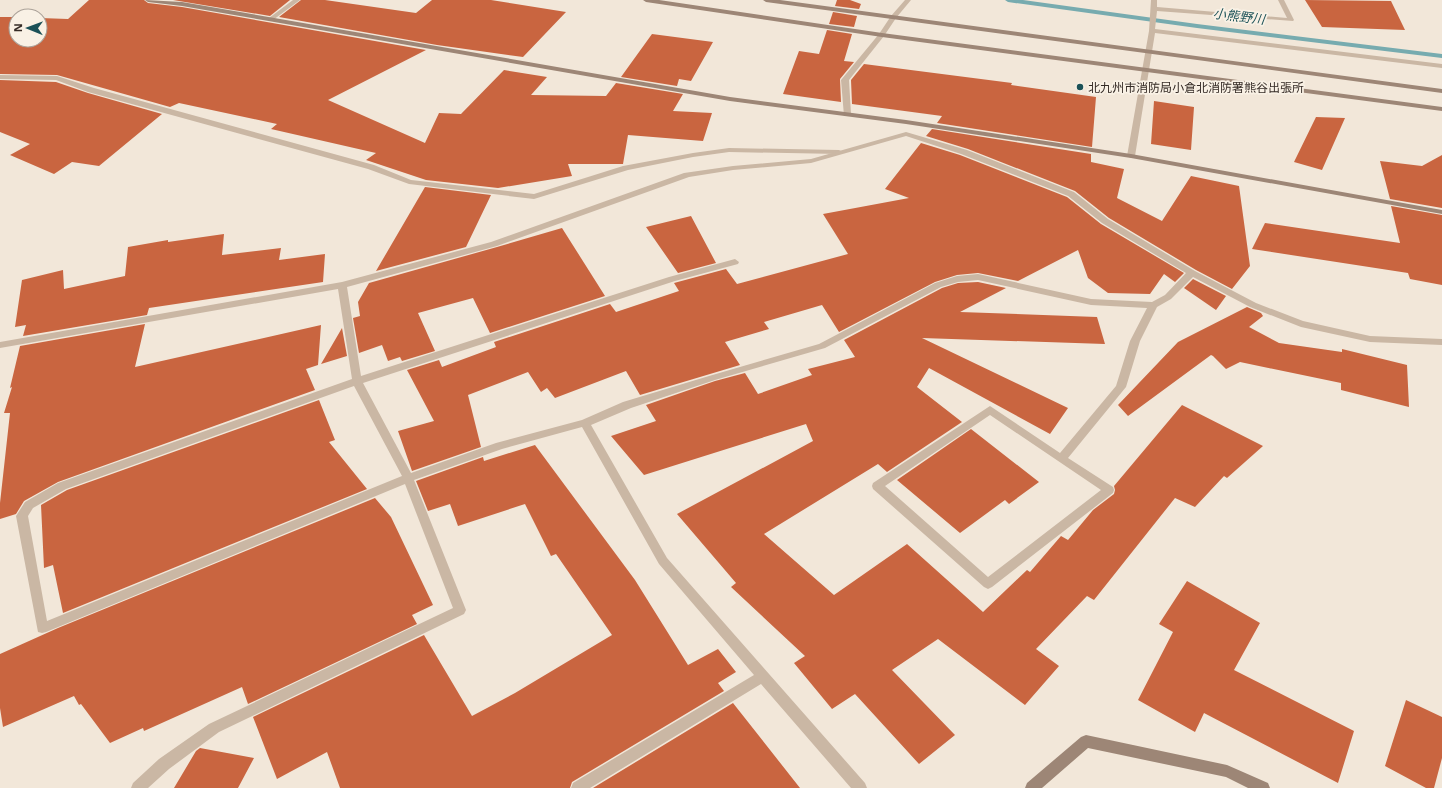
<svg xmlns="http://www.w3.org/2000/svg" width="1442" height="788" viewBox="0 0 1442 788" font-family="'Open Sans','Noto Sans JP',sans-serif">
<rect width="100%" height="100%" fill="#f2e7d9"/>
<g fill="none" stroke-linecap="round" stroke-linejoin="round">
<path fill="#77abaf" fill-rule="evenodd" d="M1005,0h18l174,24 245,30v4l-245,-30 -189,-26z"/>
</g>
<path fill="#c96540" d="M89,0h55l4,3 34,4 244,43 -98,50 97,43 14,-30 22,1 43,-44 43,7 -16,18 75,1 10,-13 67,11 -10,17 39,2 -9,28 -75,-6 -5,29h-55l4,12 -74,12 -72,-8 -60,-20 10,-7 -105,-24 6,-5 -98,-21 -9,4 -113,-32 -57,-1v-57h16v23h24v-22l28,1z
M173,0h117l-20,16z
M301,0h24l91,13 16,-13h59l75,12 -43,45 -86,-12 -158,-28z
M837,0h13l11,4 -2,5 -24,-3z
M1305,0l86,1 14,29 -83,-3z
M833,12l24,4 -3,11 -25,-3z
M827,30l25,4 -8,27 10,1 -14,17 1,23 -58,-8 16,-43 20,3z
M652,34l61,8 -22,39 -12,-2 -2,7 -56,-9z
M864,64l148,19 -1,2 85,12 -4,50 -155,-24 5,-7 -90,-12 -1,-24z
M0,80l56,2 32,11 74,21 -63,52 -27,-4 -18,12 -44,-19 20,-11 -30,-12z
M1154,101l40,6 -3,43 -40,-6z
M1316,117l29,1 -23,52 -28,-8z
M932,129l159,25v8l33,7 -7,29 45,23 29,-45 48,10 11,80 -18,23 -36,-19 -87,-52 -34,-27 -107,-42 -42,-13z
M921,143l39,12 107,42 34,27 83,49 -9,9 -11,-8 -14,20 -42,-1 -20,-15 -10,-28 -60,31 -40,-8 -21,2 -22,7 -96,50 -17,-27 -58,17 5,7 -44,13 15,23 -100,30 -14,-24 -71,27 -8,-10 -6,4 -13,-20 -60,23 13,52 -69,24 -14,-40 36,-10 -27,-51 32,-10 3,7 54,-20 -2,-5 116,-38 6,8 63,-21 -5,-8 52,-14 11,15 111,-30 -25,-40 86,-16 -24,-9z
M1442,155v53l-52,-9 -10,-38 42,5z
M425,187l66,8 -25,52 -90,24z
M1391,206l51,9v70l-32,-6 -2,-6 -156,-24 13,-26 135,20z
M691,216l25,47 -38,10 -32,-46z
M562,228l43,68 -115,37 -17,-35 -55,15 17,38 -33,10 -2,-4 -12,4 -6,-16 -23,8 -6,-35 7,-2 -2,-14 11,-19 128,-36z
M224,234l-2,21 59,-7 -2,12 46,-6 -2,28 -174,26 -2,7 -124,21 3,-11 -11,2 7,-47 41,-10 1,19 61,-13 3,-29 40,-7v2z
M1193,279l33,17 -10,14 -32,-22z
M978,282l28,6 -46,24 137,5 8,27 -183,-6 146,70 -18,26 -121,-66 -12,19 45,35 -75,50 -9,-8 -114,70 70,61 73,-51 76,68 44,-42 3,2 31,-36 7,4 25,-30 21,-16 1,-4 -1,-4 68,-81 81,41 -36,32 -3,-2 -29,31 -20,-9 -81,102 -7,-4 -51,53 23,17 -34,39 -87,-66 -46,31 63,65 -36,29 -64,-70 -23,15 -38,-46 11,-7 -74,-69 5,-4 -59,-69 136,-73 -7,-17 -162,51 -33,-39 45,-15 -10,-16 69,-24 30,-8 13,21 54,-19 -4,-6 47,-12 -11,-17 98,-52 16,-5z
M1247,307l14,6 2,3 -14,11 30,16 63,9v-3l65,16 2,42 -68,-17v-7l-101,-21 -14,7 -13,-13 -2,-1 -83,61 -10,-11 60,-63z
M145,324l-10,43 186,-42 -3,40 -12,4 9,21 -257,92 -34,19 -8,13 -16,5v-16l10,-90h-6l8,-26 -2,1 10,-42z
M342,328l5,28 -26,8z
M319,400l16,40 -6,2 38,47 -304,124 -10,-48 -9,3 -3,-63 26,-15z
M971,429l68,53 -30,22 -4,-4 -45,33 -63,-53z
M535,445l100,135 53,85 30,-16 18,23 -18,11 6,8 -152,91 -2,6h-230l-13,-36 -50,27 -24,-62 171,-82 48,81 43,-23 97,-58 -56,-81 -5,2 -26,-52 -67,22 -8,-22 -22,7 -12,-30 67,-24 1,4z
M375,498l16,19 42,88 -21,10 5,9 -169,80 -6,-17 -98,44 -1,-3 -33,15 -29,-39 -2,1 -5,-9 -71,31 -3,-19v-54l58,-26z
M1187,581l73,42 -26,47 120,61 -16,52 -134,-70 -9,19 -57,-32 35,-68 -14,-8z
M1406,700l36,17v41l-8,30h-8l-41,-22z
M733,703l67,85h-207z
M200,748l54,10 -16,30h-64l22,-37z"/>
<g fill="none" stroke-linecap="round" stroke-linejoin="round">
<path fill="#cab7a4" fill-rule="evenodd" d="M0,75l57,1 37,12 280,77 37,15 123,14 89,-28 70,-13 36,-5 110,2 4,2 -4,2 -110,-2 -36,5 -65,13 -94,29 -125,-15 -41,-15 -280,-77 -32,-12 -56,-1z"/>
<path fill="#cab7a4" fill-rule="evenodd" d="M293,0h7l-27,20h-4v-2z
M905,0h6l-15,18 -12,18 -35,44 2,34 -4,2h-3l-3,-36 38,-46 12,-18z
M1151,0h6v7l130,11 -9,-18h6l10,20 -1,1 -136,-10 -2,18 287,35v4l-287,-35 -20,123 -4,2 -4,-2 22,-125z
M906,132l61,18 107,42 34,27 87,52 61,32 47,18 67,15 72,3v6l-72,-3 -69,-15 -51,-20 -57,-30 -22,22 -14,8 -17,34 -14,46 -58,71 45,29 1,3 -1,3 -121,94 -4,2 -4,-2 -111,-98 -1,-3 1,-3 117,-77 70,47 56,-67 14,-45 17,-33 -56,-3 -113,-25 -20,2 -17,5 -116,61 -110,32 -84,28 -40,17 76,133 198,225 2,5h-16l-90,-104 -171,104h-19l2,-5 181,-108 -95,-111 -77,-137 -80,22 -88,31 52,130 -2,4 -245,118 -50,37 -21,19h-17l2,-5 26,-24 50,-35 244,-116 -48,-124 -359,148 -4,1 -4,-1 -22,-116 9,-14 33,-19 294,-104 -14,-90 -338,59v-6l342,-60 149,-40 193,-69 49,-7 78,-7zM906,136l55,18 107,42 34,27 84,50 -21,22 -13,7 -61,-3 -113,-25 -21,2 -22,7 -116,61 -110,32 -86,26 -41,18 -86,23 -85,30 -48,-90 312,-102 63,-17 1,-2 -4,-3 -66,18 -308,99 -14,-89 150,-41 192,-69 44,-7 78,-7zM354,386l48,90 -355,145 -19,-105 5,-8 33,-19zM990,415l111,75 -113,87 -103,-91z"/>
<path fill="#9d8676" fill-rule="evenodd" d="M145,0l37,2 548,95 176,23 225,34 311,56v4l-311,-56 -225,-34 -176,-23 -548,-95 -34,-4z
M643,0h16l223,33 560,74v4l-560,-74 -236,-35z
M763,0h17l662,89v4l-676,-91z
M1086,735l141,30 41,18 2,5h-22l-22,-11 -138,-29 -46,40h-17l2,-5 54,-46z"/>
</g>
<circle fill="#1b5157" stroke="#f9f1e5" stroke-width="1.5" cx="1080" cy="87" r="4"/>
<g text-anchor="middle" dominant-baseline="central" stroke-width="3.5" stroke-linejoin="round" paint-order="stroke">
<g font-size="12" fill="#352b26" stroke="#f9f1e5" text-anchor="start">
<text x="1088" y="87">北九州市消防局小倉北消防署熊谷出張所</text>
</g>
<g font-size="13" font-style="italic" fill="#1b5157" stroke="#f9f1e5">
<text transform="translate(1239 16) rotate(7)">小熊野川</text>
</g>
</g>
<g transform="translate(28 28) rotate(271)"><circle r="19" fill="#f9f1e5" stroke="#aba299"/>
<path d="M0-3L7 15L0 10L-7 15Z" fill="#1b5157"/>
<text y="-6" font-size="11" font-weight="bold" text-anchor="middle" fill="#352b26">N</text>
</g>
</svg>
